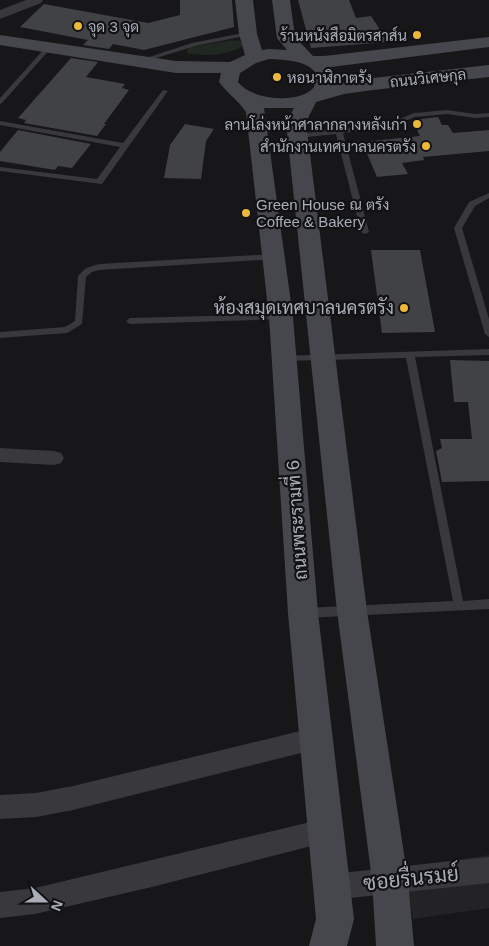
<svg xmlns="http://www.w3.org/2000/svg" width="489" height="946" viewBox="0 0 489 946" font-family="Helvetica,Sarabun,sans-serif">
<rect width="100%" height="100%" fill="#171719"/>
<path fill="#232325" d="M489,855v53l-76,11 -8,-52z"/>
<path fill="#212822" d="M234,40l7,1 2,5c-14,9 -40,11 -56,7v-3l3,-3z"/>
<path fill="#414245" d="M180,0h52l2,27 -90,23 -31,-6 -4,5 -26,-4 5,-5 -68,-13 24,-23 104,19 32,-8z
M298,0h51l7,18 15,-2 17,26 -77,6z
M71,58l27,4 -12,15 39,7 -3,4 7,2 -25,34h2l-9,12 -73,-13 2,-3 -8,-2z
M438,117l4,8h6l5,8 36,-3v21l-66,6 1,3 -22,3 6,11 -31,3 -15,-35 58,-6 -8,-16z
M185,124l29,5 -8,12 -5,38 -37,-1 6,-33z
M18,130l73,14 -19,24 -14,-2 -3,4 -55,-9v-9z
M371,250h49l15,82 -53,1z
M450,360l39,1v120l-47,1 -6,-31 6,-3 -2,-9h32l-4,-37h-14z"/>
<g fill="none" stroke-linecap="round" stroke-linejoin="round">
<path fill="#38383d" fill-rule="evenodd" d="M248,32l3,2 -1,1 -55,11 -55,17 -3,-2 55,-18z
M46,47l5,1 -49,55 -2,1v-6z
M163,90l5,1 -66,93 -102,-13v-4l97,12 23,-32 -120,-22v-4l123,22z
M447,110l28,4 14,-1v4l-14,1 -28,-4 -32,3 -24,10 -48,6 26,99 -4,2 -4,-2 -25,-98 -39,4 -4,-2 4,-2 93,-11 24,-10z
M489,193v5l-14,8 -13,22 27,91v18l-4,-3 -31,-106 15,-26z
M275,254l4,3 -1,2 -179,11 -7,2 -6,5 -4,47 -15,9 -67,5v-6l65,-5 10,-6 3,-45 8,-8 13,-4z
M281,314l4,3 -1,2 -154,5 -4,-3 4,-3z
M489,349v6l-74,2 48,244 26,-2v10l-185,9 -4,-2 -2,-3 2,-3 4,-2 149,-7 -47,-243 -122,3 -3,-1 -2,-2 2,-2z"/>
<path fill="#38383d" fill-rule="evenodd" d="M26,0h17l-2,3 -41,16v-9z
M0,448l54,3 7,2 3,5 -3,5 -7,2 -54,-3z
M317,727l9,3 3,8 -3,8 -9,3 -244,61 -37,7 -36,2v-24l36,-2 37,-7z
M327,818l9,3 4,9 -4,9 -9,3 -175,45 -117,27 -35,4v-26l35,-4z
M489,857v26l-157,17 -9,-4 -4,-9 4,-9 9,-4z"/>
<path fill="#46474d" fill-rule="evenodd" d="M235,0h18l4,34 5,16 7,-1 18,1 -10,-12 -5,-38h18l5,37 18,19h11l165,-19v10l-158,20 4,8 -1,10 39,-7 116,-13v12l-116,13 -29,4 -28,8 -10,20 61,489 41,269 6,66h-38l-4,-66 -35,-269 -51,-489 8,-14h-30l29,209 25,296 36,306 -7,27h-38l7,-27 -28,-306 -19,-296 -23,-205c-8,-12 -19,-19 -27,-30l2,-9h-45l-176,-28v-10l176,26 54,1 15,-7 -6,-21zM269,59c15,1 40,1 48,16 -1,4 -1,8 -3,12 -14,18 -63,13 -76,-5l2,-9 16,-10z"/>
</g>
<g fill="#ecb83b" stroke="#121214" stroke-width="2">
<circle cx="78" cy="26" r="5"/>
<circle cx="417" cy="35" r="5"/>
<circle cx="277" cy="77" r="5"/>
<circle cx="417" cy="124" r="5"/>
<circle cx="426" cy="146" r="5"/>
<circle cx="246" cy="213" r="5"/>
<circle cx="404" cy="308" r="5"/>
</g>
<g text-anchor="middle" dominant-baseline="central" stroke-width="4.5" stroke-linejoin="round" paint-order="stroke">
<g font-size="15" fill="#a9adb8" stroke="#121214" text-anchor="start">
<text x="88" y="26">จุด 3 จุด</text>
<text x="407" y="35" text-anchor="end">ร้านหนังสือมิตรสาส์น</text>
<text x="287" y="77">หอนาฬิกาตรัง</text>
<text x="407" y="124" text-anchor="end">ลานโล่งหน้าศาลากลางหลังเก่า</text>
<text x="416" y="146" text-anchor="end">สำนักงานเทศบาลนครตรัง</text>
<text x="256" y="204">Green House ณ ตรัง<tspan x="256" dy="17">Coffee &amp; Bakery</tspan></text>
</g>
<g font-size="15" fill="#a9adb8" stroke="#121214">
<text transform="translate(428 78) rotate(-6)">ถนนวิเศษกุล</text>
</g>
<g font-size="18" fill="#a9adb8" stroke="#121214" text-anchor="end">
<text x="394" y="308">ห้องสมุดเทศบาลนครตรัง</text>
</g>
<g font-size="18" fill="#a9adb8" stroke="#121214">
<text transform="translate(297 520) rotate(-94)">ถนนพระรามที่ 6</text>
</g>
<g font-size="21" fill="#a9adb8" stroke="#121214">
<text transform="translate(411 878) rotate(-6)">ซอยรื่นรมย์</text>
</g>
</g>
<g transform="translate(45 901) rotate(111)" stroke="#121214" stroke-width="4" paint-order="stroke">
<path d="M0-4L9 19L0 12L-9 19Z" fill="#a9adb8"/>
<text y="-8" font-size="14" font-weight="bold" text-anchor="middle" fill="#a9adb8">N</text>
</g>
</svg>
